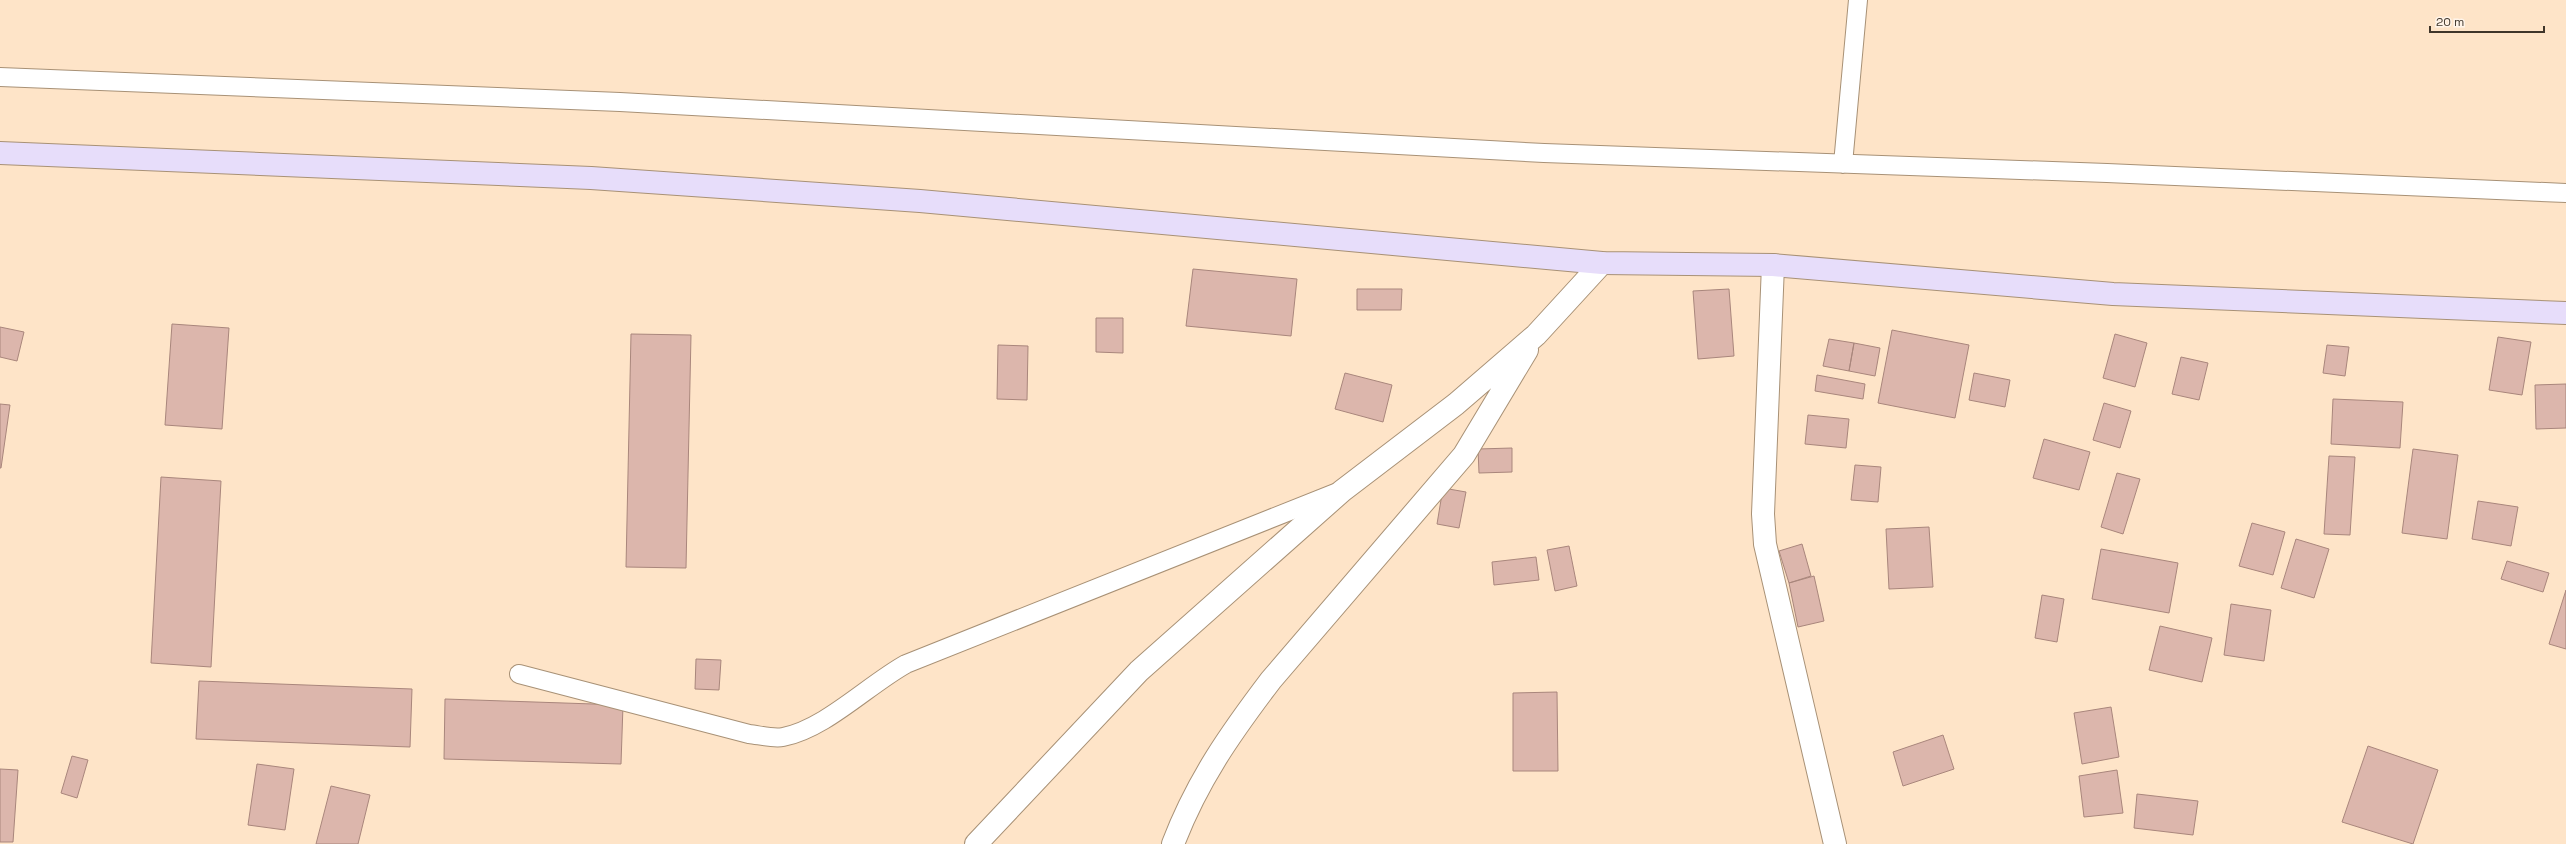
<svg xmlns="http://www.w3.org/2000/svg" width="2566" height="844" viewBox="0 0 2566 844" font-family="'Space Grotesk',sans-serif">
<rect width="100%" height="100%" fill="#fee4c8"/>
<path fill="#dcb6ac" stroke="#a9867c" d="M1193,269l104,10 -6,57 -105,-10z
M1357,289h45l-1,21h-44z
M1729,289l5,67 -36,3 -5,-68z
M1096,318h27v35l-27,-1z
M172,324l57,4 -7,101 -57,-4z
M0,327l24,5 -7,29 -17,-4z
M1892,330l77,15 -14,73 -77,-15z
M631,334l60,1 -5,233 -60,-1z
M2115,334l32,9 -12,44 -32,-9z
M2498,337l33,5 -9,53 -33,-5z
M1829,339l25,4 -5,28 -26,-5z
M1854,343l26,5 -5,28 -26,-5z
M998,345l30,1 -1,54 -30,-1z
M2327,345l22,2 -4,29 -22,-3z
M2181,357l27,6 -9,37 -27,-6z
M1345,373l47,12 -9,37 -48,-13z
M1974,373l36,7 -5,27 -36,-7z
M1817,375l48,9 -2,15 -48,-8z
M2566,384v44l-30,1 -1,-44z
M2333,399l70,3 -3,46 -69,-4z
M2104,403l27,8 -11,37 -27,-8z
M0,404l10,1 -9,63h-1z
M1808,415l41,4 -3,29 -41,-4z
M2044,439l46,13 -11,38 -46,-12z
M1512,448v24l-33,1 -1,-24z
M2413,449l45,6 -11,84 -45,-6z
M2329,456l26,1 -5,78 -26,-1z
M1855,465l26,2 -3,35 -27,-2z
M2117,473l23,6 -17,55 -22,-7z
M161,477l60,4 -10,186 -60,-4z
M1443,488l23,4 -7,36 -22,-4z
M2478,501l40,6 -7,39 -39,-7z
M2252,523l33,9 -12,43 -34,-9z
M1929,527l4,60 -44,2 -3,-60z
M2296,539l33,10 -15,49 -33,-10z
M1802,544l9,32 -22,7 -10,-32z
M1569,546l8,40 -22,5 -8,-41z
M2101,549l77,14 -9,50 -77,-14z
M1536,557l3,23 -45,5 -2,-23z
M2507,561l42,12 -6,19 -42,-13z
M1814,576l10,45 -26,6 -9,-44z
M2566,590v59l-17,-5z
M2042,595l22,4 -7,43 -22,-4z
M2231,604l40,6 -7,51 -40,-6z
M2160,626l52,12 -10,44 -53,-12z
M696,659l25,1 -2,30 -24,-1z
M199,681l213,8 -2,58 -214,-8z
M1557,692l1,79h-45v-78z
M445,699l178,6 -2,59 -177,-5z
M2111,707l8,50 -37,7 -8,-51z
M1943,735l11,34 -51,17 -10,-34z
M2368,746l70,24 -25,74 -71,-22z
M72,756l16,4 -11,38 -16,-5z
M257,764l37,5 -9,61 -37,-5z
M0,769l18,1 -5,72h-13z
M2117,770l6,43 -39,4 -5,-41z
M331,786l39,9 -12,49h-42z
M2137,794l61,7 -5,34 -59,-7z"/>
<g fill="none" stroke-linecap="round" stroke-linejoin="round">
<g stroke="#a89176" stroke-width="20">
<path id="lane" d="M0,77l620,25 924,51 563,20 459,20
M1843,164l15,-164
M519,674l230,60c10,1 24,5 34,3 42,-8 85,-52 123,-73l429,-171"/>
</g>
<g stroke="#a89176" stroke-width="24">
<path id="street" d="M1773,265l-10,249 2,30 70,300
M976,844l163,-173 203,-180 114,-87 80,-69 66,-72
M1173,844c24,-63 57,-110 98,-164l193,-225 63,-105"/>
</g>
<g stroke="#a89176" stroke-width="24">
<path id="secondary" d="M0,153l591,25 329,23 682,62 171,2 340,29 453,19"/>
</g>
<use href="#lane" stroke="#fff" stroke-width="18"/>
<use href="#street" stroke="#fff" stroke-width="22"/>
<use href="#secondary" stroke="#e7ddfa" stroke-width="22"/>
</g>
<path d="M2430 26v6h114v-6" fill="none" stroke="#3f352a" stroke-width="2"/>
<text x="2436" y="26" font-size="12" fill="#3f352a" stroke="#fff4e9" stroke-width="3" paint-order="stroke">20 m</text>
</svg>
